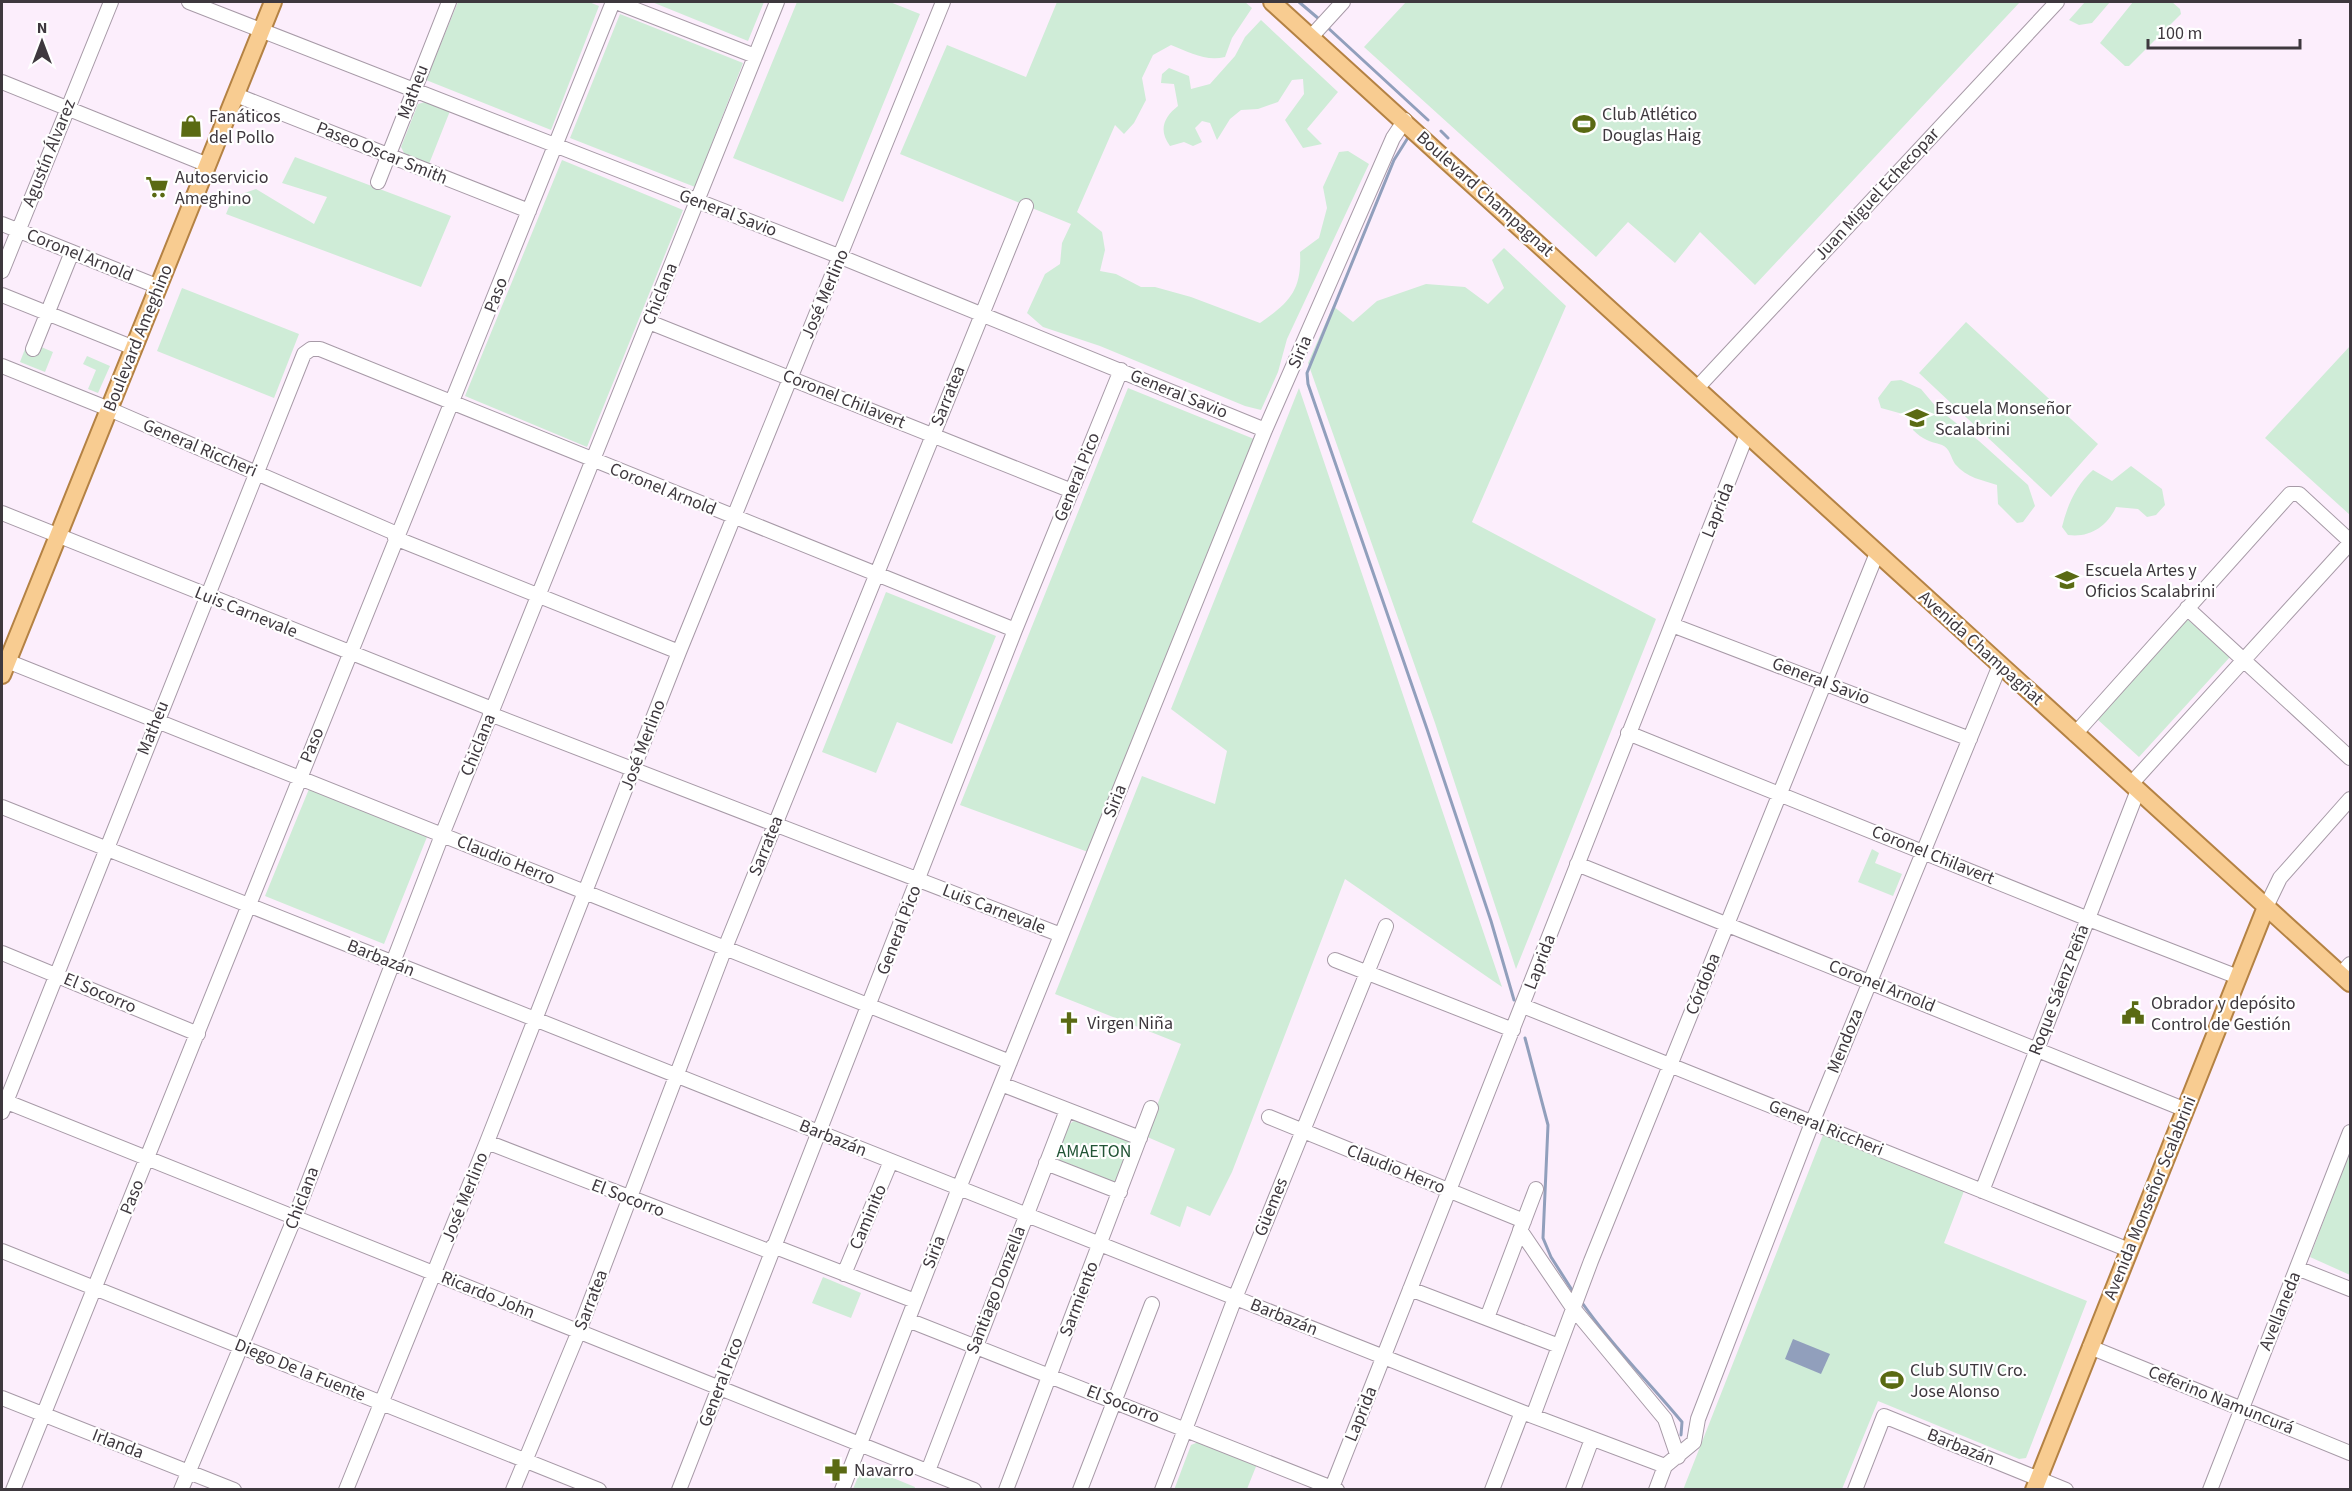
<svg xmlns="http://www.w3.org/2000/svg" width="2352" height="1491" viewBox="0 0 2352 1491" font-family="'Source Sans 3',sans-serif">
<rect width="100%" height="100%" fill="#fceefc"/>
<path fill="#cfecd7" d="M458,2h131l10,4 -48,124 -125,-50z
M652,2h112l-16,39z
M797,2h93l30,12 -77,188 -110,-44z
M1057,2h188l7,6 -20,30 -7,19c-19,5 -36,-5 -54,-12l-18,10 -11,23 4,22 -12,23 -10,11 -9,-9 -38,87 25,20 3,18 -5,21 16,3 25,13h14l36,10 69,26c30,-21 42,-33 40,-71l19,-14 8,-30 -4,-21 16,-35 9,-1 21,13 -82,175 -9,33 -17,38 -16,-4 -145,-60 -57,-19 -16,-14 18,-39 15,-10 2,-21 9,-19 -171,-70 47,-109 79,32z
M1406,2h614l-265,283 -55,-53 -25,31 -47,-41 -32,35 -232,-210z
M2085,2h25l-18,21 -13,2 -10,-5z
M2133,2h39l8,7 1,5 -52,52h-4l-25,-23z
M620,14l123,49 -48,124 -125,-49z
M1261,20l77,72 -31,37 15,15 -19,4 -18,-28 19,-26 -1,-15 -11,1 -14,22 -20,7 -17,1 -11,9 -13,21 -7,-17 -8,-2 -7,7 7,14 -9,4 -9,-4 -14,4c-12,-16 -6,-29 8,-40l-4,-22 -13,-1 1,-9 7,-6 20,8 2,13 19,-5 25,-28 10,-19z
M425,102l25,9 -21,53 -24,-9 -4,-8 17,-43z
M295,157l156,59 -30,71 -195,-73 7,-17 23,-8 58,35 13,-27 -45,-14z
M562,160l121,50 -96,237 -122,-51z
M1504,248l62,58 -94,216 184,97 -140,350 -81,-246 -127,-360 25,-57 20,16 24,-21 49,-17 39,3 23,17 16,-16 -12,-28z
M182,288l117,46 -25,64 -117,-47z
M1966,322l132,122 -47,53 -132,-124z
M39,346l14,6 -8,20 -25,-10 5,-13 11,5z
M2350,346v169l-85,-77z
M87,356l23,10 -12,27 -10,-4 8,-19 -13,-6z
M1901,380l20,9 16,19 42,33 49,44 7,21 -12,16 -6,1 -19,-19 -1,-19c-15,-5 -30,-7 -42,-21 -4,-6 -5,-16 -13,-19 -13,-4 -19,-5 -29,-15l1,-8 -4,-6 -29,-8 -3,-10 13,-17z
M1128,388l126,51 -166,413 -128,-47z
M1299,388l203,599 -157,-108 -113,293 -22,44 -23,-10 -7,21 -30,-13 25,-65 -30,-13 36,-92 -126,-50 87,-218 73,28 12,-53 -56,-42z
M2131,466l31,23 3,16 -9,10 -9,2 -9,-8 -22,-2c-9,20 -27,31 -48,28l-6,-8c5,-21 14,-42 31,-57l19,11z
M886,592l110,44 -44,108 -55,-22 -21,51 -54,-21z
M2187,619l43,38 -91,100 -42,-38z
M309,789l118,48 -43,107 -119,-48z
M1872,849l7,4 -4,10 27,11 -9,22 -35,-14z
M1076,1120l50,19 4,4 -13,37 -5,2 -53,-20c-5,-11 5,-38 17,-42z
M1823,1135l141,56 -20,52 143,58 -61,157 -7,1 -141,-58 -36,88 -159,1z
M2350,1151v124l-40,-18z
M823,1277l38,16 -10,25 -39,-15z
M1201,1441l56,23 -10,25 -73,1 17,-45z
M869,1468l46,19 -1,3 -61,-1 7,-17z"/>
<path fill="#919fbc" d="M1793,1339l37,15 -9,20 -36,-15z"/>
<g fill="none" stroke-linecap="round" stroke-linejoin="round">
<path stroke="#919fbc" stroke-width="3" d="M1299,2l20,17
M1327,27l101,93
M1441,131l7,7
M1409,136l-15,24 -87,213 1,11 119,345 64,192 23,79
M1525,1038l23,87 -5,113 8,19 21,33
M1583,1304c29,42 66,78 99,118l-1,13"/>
<g stroke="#a79aa7" stroke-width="16">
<path id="minor" d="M189,2l652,255 424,173
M616,2l139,54
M1311,37l32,-35
M2,82l206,83
M236,95l293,116
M378,182l71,-180
M2,224l157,63
M2,271l109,-269
M2,295l132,53
M649,322l423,169
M33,349l39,-97
M2,366l107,43 288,125
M1697,388l360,-386
M2,513l490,196
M395,538l284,114
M2187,608l163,150
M1672,625l298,114
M2,659l1008,403
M490,714l571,221
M1628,733l458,185 152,59
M2075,734l215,-240h9l51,47
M2131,784l219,-241
M2,807l1520,605 143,54
M1577,864l609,246
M2266,907l14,-29 70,-79
M2,953l196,81
M1335,960l178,70
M2341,974l9,-10
M1523,1006l606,244
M1001,1084l139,54
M2,1100l972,390
M2,1112l302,-758 7,-5h9l695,281
M1269,1117l255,104
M487,1142l284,110
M1046,1163l74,29
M1982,1191l156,-401
M1520,1230l53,78 92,111 13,38
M773,1246l142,55
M2,1251l597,239
M2297,1268l53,21
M844,1274l47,-113
M1410,1289l149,57
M1487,1318l49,-129
M908,1320l429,170
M2090,1347l260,106
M2,1398l232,92
M1533,1416l58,-155 286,-708
M1665,1466l29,-24 4,-23 114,-296 188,-458
M928,1471l139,-361
M13,1490l600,-1488
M181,1490l114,-273 147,-382 335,-833
M346,1490l141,-348 192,-490 264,-650
M513,1490l66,-159 146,-383 301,-742
M679,1490l336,-860 106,-260
M842,1490l117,-302 306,-758 128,-292 12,-18
M1006,1490l145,-382
M1080,1490l72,-186
M1162,1490l73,-192 151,-372
M1331,1490l416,-1056
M1492,1490l30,-78
M1573,1490l19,-51
M1656,1490l9,-24
M1855,1490l29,-74 182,74
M2210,1490l140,-358"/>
</g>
<g stroke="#b48244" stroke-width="20">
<path id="major" d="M1272,2l1078,981
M2,675l271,-673
M2034,1490l232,-583"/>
</g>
<use href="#minor" stroke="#fff" stroke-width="14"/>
<use href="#major" stroke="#f8cc91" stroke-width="16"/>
</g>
<defs>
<g id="stadium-bare" transform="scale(1.8)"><path d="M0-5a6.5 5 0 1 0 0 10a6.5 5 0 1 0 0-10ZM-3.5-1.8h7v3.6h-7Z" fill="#5a6a13" stroke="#fff" stroke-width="2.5" paint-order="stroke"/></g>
<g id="shop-bare" transform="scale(1.8)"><path d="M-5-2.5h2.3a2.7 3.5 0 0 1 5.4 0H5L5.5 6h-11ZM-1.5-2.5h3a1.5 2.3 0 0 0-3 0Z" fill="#5a6a13" stroke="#fff" stroke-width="2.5" paint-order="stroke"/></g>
<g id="supermarket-bare" transform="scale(1.8)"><path d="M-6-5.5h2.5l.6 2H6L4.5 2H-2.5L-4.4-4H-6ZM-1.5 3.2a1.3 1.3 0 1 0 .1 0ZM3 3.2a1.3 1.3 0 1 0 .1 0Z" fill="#5a6a13" stroke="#fff" stroke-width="2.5" paint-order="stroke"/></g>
<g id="school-bare" transform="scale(1.8)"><path d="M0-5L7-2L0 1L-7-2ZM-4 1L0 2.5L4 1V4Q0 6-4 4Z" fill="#5a6a13" stroke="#fff" stroke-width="2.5" paint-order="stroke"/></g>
<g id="civic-bare" transform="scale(1.8)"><path d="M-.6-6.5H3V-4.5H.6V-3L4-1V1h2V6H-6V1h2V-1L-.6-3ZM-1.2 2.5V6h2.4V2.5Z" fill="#5a6a13" stroke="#fff" stroke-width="2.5" paint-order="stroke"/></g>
<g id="church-bare" transform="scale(1.8)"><path d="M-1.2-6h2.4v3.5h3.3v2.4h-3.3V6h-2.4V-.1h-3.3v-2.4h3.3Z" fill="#5a6a13" stroke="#fff" stroke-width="2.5" paint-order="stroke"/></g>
<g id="pharmacy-bare" transform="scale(1.8)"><path d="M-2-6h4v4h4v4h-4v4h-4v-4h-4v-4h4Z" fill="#5a6a13" stroke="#fff" stroke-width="2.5" paint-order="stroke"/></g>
</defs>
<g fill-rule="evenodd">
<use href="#stadium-bare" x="1584" y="124"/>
<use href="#shop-bare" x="191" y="126"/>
<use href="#supermarket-bare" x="157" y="187"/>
<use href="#school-bare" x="1917" y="418"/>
<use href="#school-bare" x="2067" y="580"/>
<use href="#civic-bare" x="2133" y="1013"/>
<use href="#church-bare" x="1069" y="1023"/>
<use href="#stadium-bare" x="1892" y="1380"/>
<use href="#pharmacy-bare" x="836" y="1470"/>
</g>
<g text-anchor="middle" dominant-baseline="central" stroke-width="4.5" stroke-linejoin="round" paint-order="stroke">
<g font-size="18" fill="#3e383e" stroke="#fff">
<text transform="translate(413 92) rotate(-69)">Matheu</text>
<text transform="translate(49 153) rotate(-68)">Agustín Álvarez</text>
<text transform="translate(382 153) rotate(22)">Paseo Oscar Smith</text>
<text transform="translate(1485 194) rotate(42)">Boulevard Champagnat</text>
<text transform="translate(1877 194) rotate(-47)">Juan Miguel Echecopar</text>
<text transform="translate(728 213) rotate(21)">General Savio</text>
<text transform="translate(80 255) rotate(22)">Coronel Arnold</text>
<text transform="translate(660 294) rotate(-68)">Chiclana</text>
<text transform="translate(825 294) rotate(-67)">José Merlino</text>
<text transform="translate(496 295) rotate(-69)">Paso</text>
<text transform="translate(138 338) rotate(-68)">Boulevard Ameghino</text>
<text transform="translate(1300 352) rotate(-66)">Siria</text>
<text transform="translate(1179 394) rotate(22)">General Savio</text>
<text transform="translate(948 396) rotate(-68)">Sarratea</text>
<text transform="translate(844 399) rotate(22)">Coronel Chilavert</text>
<text transform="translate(200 448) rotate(23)">General Riccheri</text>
<text transform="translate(1077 477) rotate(-68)">General Pico</text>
<text transform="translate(663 489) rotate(22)">Coronel Arnold</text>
<text transform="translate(1718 510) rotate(-68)">Laprida</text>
<text transform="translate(246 612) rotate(22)">Luis Carnevale</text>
<text transform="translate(1981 648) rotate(42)">Avenida Champagñat</text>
<text transform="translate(1821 681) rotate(21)">General Savio</text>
<text transform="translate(153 728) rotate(-68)">Matheu</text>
<text transform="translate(312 745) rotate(-68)">Paso</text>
<text transform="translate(478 745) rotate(-68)">Chiclana</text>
<text transform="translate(643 745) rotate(-69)">José Merlino</text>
<text transform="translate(1115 801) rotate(-68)">Siria</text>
<text transform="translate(766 846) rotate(-68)">Sarratea</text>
<text transform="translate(1933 855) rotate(22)">Coronel Chilavert</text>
<text transform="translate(506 860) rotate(22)">Claudio Herro</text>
<text transform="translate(994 909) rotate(21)">Luis Carnevale</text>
<text transform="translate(899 930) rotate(-69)">General Pico</text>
<text transform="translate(381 958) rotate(22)">Barbazán</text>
<text transform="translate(1540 962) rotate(-69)">Laprida</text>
<text transform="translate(1703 984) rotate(-68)">Córdoba</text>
<text transform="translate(1882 986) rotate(22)">Coronel Arnold</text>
<text transform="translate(2059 990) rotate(-69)">Roque Sáenz Peña</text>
<text transform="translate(100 993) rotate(23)">El Socorro</text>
<text transform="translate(1845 1041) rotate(-68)">Mendoza</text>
<text transform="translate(1826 1128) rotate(22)">General Riccheri</text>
<text transform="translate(833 1138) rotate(22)">Barbazán</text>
<text transform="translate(1396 1169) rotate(22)">Claudio Herro</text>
<text transform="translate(132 1197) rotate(-68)">Paso</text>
<text transform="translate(465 1197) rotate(-68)">José Merlino</text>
<text transform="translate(302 1198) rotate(-69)">Chiclana</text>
<text transform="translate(628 1198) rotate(21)">El Socorro</text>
<text transform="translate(2150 1198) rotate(-68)">Avenida Monseñor Scalabrini</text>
<text transform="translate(1271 1207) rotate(-68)">Güemes</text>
<text transform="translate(868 1217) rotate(-67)">Caminito</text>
<text transform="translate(934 1252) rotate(-69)">Siria</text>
<text transform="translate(996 1290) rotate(-69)">Santiago Donzella</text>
<text transform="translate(488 1295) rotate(22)">Ricardo John</text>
<text transform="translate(1079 1299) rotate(-69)">Sarmiento</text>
<text transform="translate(591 1300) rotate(-69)">Sarratea</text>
<text transform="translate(2280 1311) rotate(-68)">Avellaneda</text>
<text transform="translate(1284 1317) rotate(22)">Barbazán</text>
<text transform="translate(300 1370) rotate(22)">Diego De la Fuente</text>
<text transform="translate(721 1382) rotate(-69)">General Pico</text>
<text transform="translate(2221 1400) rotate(22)">Ceferino Namuncurá</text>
<text transform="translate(1123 1404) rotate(21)">El Socorro</text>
<text transform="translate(1361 1414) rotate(-68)">Laprida</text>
<text transform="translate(118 1444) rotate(21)">Irlanda</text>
<text transform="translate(1961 1447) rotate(22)">Barbazán</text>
</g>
<g font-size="18" fill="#3e383e" stroke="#fff" text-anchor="start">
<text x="1602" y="114">Club Atlético<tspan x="1602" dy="21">Douglas Haig</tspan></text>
<text x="209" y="116">Fanáticos<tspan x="209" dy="21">del Pollo</tspan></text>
<text x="175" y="177">Autoservicio<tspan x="175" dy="21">Ameghino</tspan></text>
<text x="1935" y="408">Escuela Monseñor<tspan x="1935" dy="21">Scalabrini</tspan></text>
<text x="2085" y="570">Escuela Artes y<tspan x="2085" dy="21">Oficios Scalabrini</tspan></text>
<text x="2151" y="1003">Obrador y depósito<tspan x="2151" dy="21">Control de Gestión</tspan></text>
<text x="1087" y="1023">Virgen Niña</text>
<text x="1910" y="1370">Club SUTIV Cro.<tspan x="1910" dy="21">Jose Alonso</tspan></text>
<text x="854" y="1470">Navarro</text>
</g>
<g font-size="18" fill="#225436" stroke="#fff">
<text x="1094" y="1151">AMAETON</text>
</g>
</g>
<rect width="2352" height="1491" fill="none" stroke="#3e383e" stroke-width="6"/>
<g transform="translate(42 42)" stroke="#ffffff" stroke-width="4.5" paint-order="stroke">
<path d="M0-4.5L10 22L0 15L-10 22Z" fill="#3e383e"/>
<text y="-9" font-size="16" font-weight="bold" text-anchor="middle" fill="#3e383e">N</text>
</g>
<path d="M2148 39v9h152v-9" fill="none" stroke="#3e383e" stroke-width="3"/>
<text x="2157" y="39" font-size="18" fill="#3e383e" stroke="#ffffff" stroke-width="4.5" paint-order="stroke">100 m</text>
</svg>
